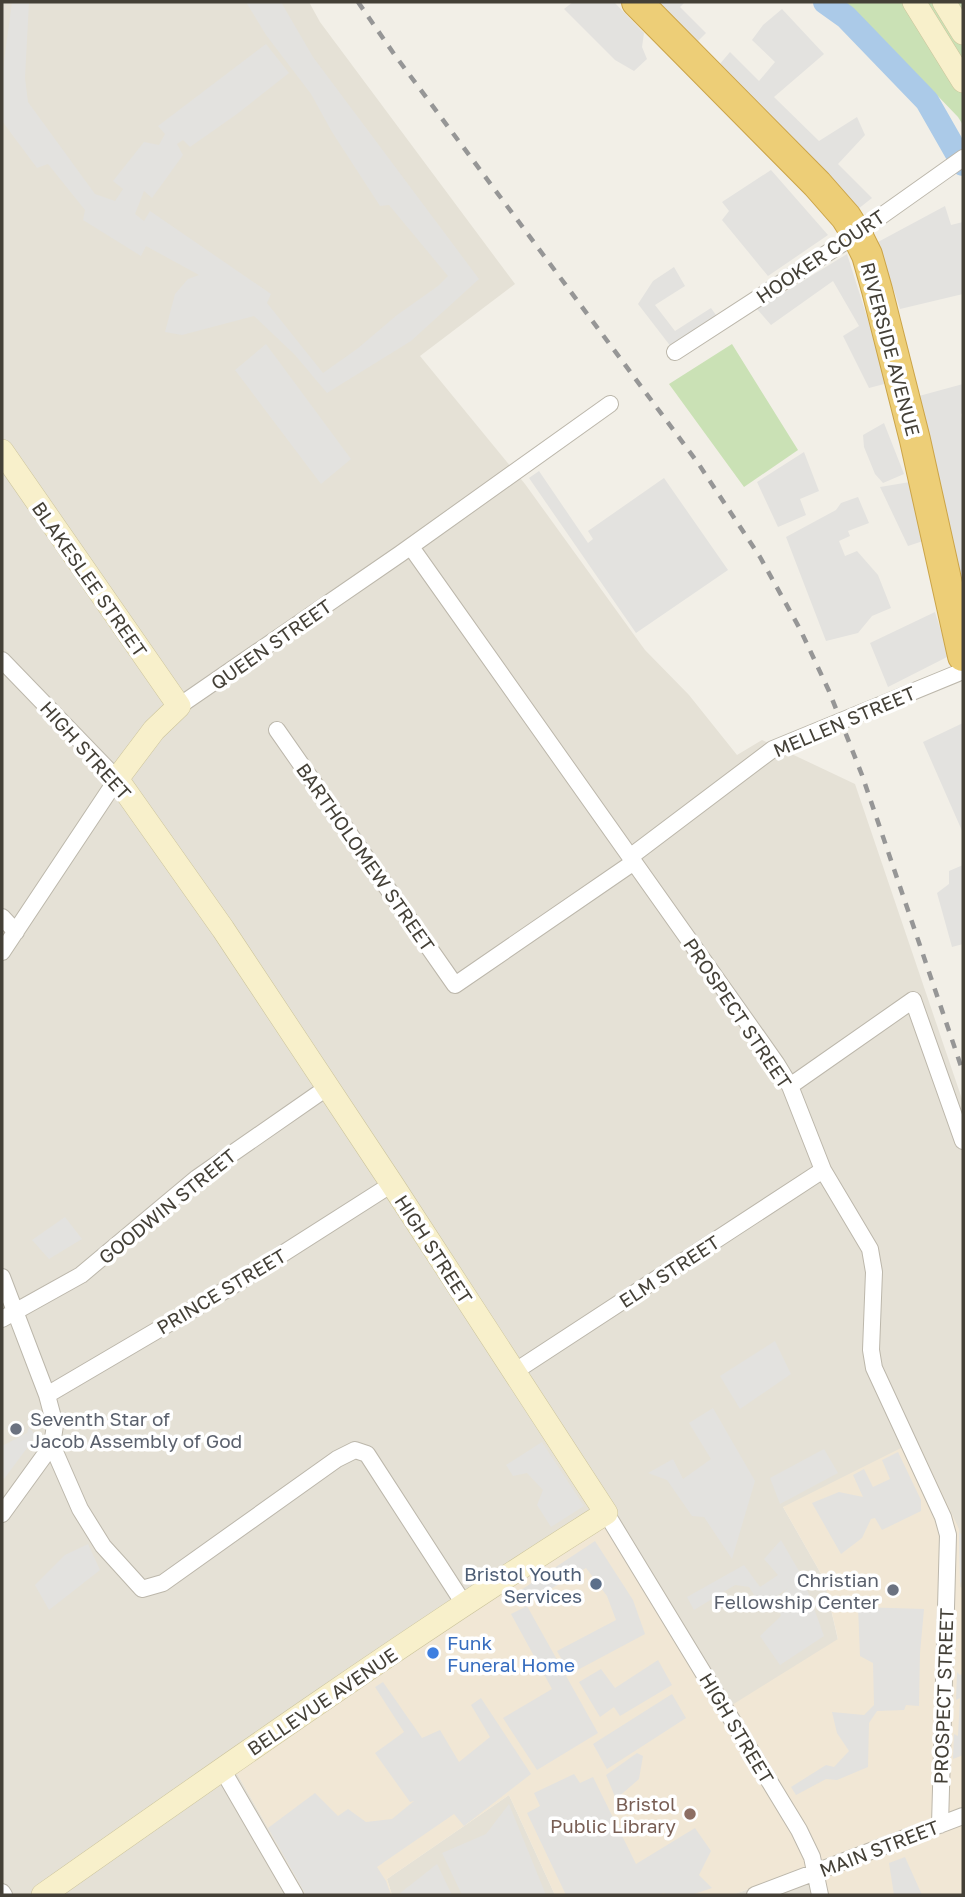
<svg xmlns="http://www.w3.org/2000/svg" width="965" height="1897" viewBox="0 0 965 1897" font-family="'Golos Text',sans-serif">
<rect width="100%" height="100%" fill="#f2efe7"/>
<path fill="#e5e1d6" d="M2,2h307l11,20 195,262 -95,72 105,128 120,166 44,45 48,60 25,-15 93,44 108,318v486h-3l-1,-59 -176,-22 41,72 14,61 -106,66 -123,-204 -382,254 79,139h-304z
M509,1795l46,100h-163l-5,-16z
M799,1871l24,12 5,12h-96z"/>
<path fill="#f1e7d5" d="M917,1440l42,89 1,58 3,1v307h-135l-5,-12 -24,-12 -67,24h-177l-46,-100 -122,84 5,16h-86l-79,-139 382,-254 123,203 106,-66 -14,-60 -41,-72z"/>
<path fill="#cae1b5" d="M836,2h127v123l-5,-8 -75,-78z
M732,344l66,106 -54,37 -75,-103z"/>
<path fill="#e3e2df" d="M12,2h17l-4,76 3,24 67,92 20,7 8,-12 -10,-8 31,-39 15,3 6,-11 -7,-8 108,-82 23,29 -52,41 -47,33 -7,-7 -6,4 6,11 -31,43 -8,-7 -9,23 9,7 6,-10 121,83 -4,9 56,70 34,-24 40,-34 41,-29 10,-10 -59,-71 -9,1 -48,-74 -21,-38 -45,-59 -20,-33h35l32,55 166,222 -68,62 -84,52 -32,-38 -41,-39 -72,19 -17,-3 10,-38 13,-15 11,-4 -53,-29 -5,10 -58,-36 2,-10 -37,-46 -11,4 -35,-47v-45z
M573,2h41l30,31 -2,14 5,12 -13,12 -19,-11 -51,-51z
M656,2h29l-5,5 26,26 -11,11z
M782,9l42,45 -50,43 45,44 38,-24 8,18 -27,29 34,34 -14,11 -139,-144 11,-13 29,29 16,-19 -23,-22 11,-15z
M771,170l57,65 -60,41 -46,-56 7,-9 -7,-9z
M945,206l6,19 12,-3v72l-63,15 -22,-67z
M847,254l41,129 -19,5 -26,-52 16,-10 -26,-45 -62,44 -14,-16z
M674,267l11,19 -30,19 20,26 36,-23 10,14 -46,30 -37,-48 15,-23z
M266,344l85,115 -30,25 -86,-114z
M963,384v29l-2,1 2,10v147l-5,2 -39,-177z
M884,423l20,51 -21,9 -8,-9 -11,-27 -1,-12z
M804,452l15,39 -19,8 6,16 -28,12 -21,-45z
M539,471l49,72 5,-4 -5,-8 76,-53 64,92 -92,63 -107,-155z
M910,482l13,59 -15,5 -28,-59z
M858,497l11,26 -21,8 2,5 -11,5 6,15 12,-5 21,24 13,33 -19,8 -14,17 -32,8 -40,-104 50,-27 5,-7z
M935,612l14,44 -61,31 -18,-44z
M963,723v110l-40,-91z
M963,865v79l-11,3 -15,-54 12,-9v-13z
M65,1217l17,22 -33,20 -17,-19z
M775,1341l16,33 -51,35 -20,-33z
M713,1408l42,73 -23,78 -28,-42 -12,-1 -25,-36 -19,-7 25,-14 10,20 28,-20 -22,-36z
M29,1427l7,9 -32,43 -2,-4v-29l25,-13z
M542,1442l42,64 -33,21 -14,-22 6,-15 -16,-17 -14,3 -7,-11z
M824,1449l14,24 -58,31 -10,-26z
M898,1452l23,48v11l-39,19 -7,-12 -4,1 -9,19 -21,16 -29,-51 27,-11 24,5 -10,-22 11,-6 9,18 17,-8 -8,-19z
M959,1532l4,4v45l-3,2z
M781,1540l22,38 21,58 -44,29 -20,-29 21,-20 -4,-17 11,-11 -26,19 -13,-20 -14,-2 -41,25 -7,-13 57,-32 16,22 18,-12 -14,-16z
M595,1541l38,59 12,34 -75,40 -13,-23 59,-31 -9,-24 -21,-28 -59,35 -6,-13z
M88,1544l12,26 -51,40 -14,-25 30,-30z
M527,1606l71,127 -61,37 -34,-52 49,-29 -41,-75z
M858,1607l66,2 -4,44 -1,53 -13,-1 -2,5 -27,1 -8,12 -1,44 -31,13 -11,-1 -30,16 -5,-8 35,-22 8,2 15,-16 -12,-18 -5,-21 32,3 10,-10 -1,-42 -13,-7z
M658,1660l14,25 -52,31 -6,-9 -14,10 -21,-35 22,-13 14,19z
M957,1672l3,3 3,-1v81l-10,4 1,-25 4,2 2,-38 -4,2z
M383,1682l39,56 18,-8 19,32 31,-25 -19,-32 10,-7 50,76 -67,52 -10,-12 -77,53 9,14 5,14h-85l-38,-67 47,-35 23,23 10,-7 18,13 26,-3 22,-18 -4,1 -35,-49 29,-21 -29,-45z
M672,1694l14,24 -79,51 -14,-25z
M637,1753l6,3 -4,23 -23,20 -10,-24z
M574,1774l6,9 13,-6 43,87 59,-36 16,23 -12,24 13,13 -21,7h-25l-2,-2 -6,2h-92l-39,-82 13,-7 -6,-13z
M509,1804l37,91h-84l-20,-42 44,-19z
M905,1857l17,38h-28l-5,-32z
M437,1864l15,31h-52l-1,-1z"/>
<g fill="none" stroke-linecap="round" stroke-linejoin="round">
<path stroke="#abcae8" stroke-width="24" d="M825,2l21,15 81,84 36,63"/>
<g stroke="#bcb7ab" stroke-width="18">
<path id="street" d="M675,352l171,-111 117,-83
M411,547l365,516 14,23 33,84 47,79 4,23 -3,78 3,18 69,149 5,18 -8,290
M2,660l115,119 -115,173
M179,706l221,-152 210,-150
M277,730l178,255 179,-123
M630,857l143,-108 190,-78
M2,917l14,15
M790,1086l123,-86 50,141
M2,1277l45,118 8,30 -3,20 -50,69
M2,1319l79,-44 116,-97 131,-91
M514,1372l309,-202
M47,1395l182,-107 163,-104
M52,1445l28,64 23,37 39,43 21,-6 174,-124 18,-9 12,4 97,150
M606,1513l193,317 13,27 8,38
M222,1769l73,126
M2,1892l2,3
M755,1895l208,-79"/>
</g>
<g stroke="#ccc49c" stroke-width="24">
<path id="secondary" d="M914,2l49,79
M944,2l19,31
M2,451l177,255 -25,24 -37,49 106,150 169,255 214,329c-192,121 -377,251 -563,382"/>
</g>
<g stroke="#cba448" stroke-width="32">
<path id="highway" d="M637,2l180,182 29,33 10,16 11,22 10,35 38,150 48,216"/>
</g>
<use href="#street" stroke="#fff" stroke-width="16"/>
<use href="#secondary" stroke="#f8f0cb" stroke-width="23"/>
<use href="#highway" stroke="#edce77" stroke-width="30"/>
<path stroke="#969696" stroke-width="4.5" stroke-dasharray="9 9" stroke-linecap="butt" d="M358,2l36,52 304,409 62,94 40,72 29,62 33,84 101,297"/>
</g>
<g fill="#6b7280" stroke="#fff" stroke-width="2.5">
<circle cx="16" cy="1429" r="7"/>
<circle cx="893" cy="1590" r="7"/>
</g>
<circle fill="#5c6f8a" stroke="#fff" stroke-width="2.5" cx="596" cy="1584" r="7"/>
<circle fill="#3f7fe0" stroke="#fff" stroke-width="2.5" cx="433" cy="1653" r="7"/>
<circle fill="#8d6e63" stroke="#fff" stroke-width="2.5" cx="690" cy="1814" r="7"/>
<g text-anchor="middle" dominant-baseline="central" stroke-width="7" stroke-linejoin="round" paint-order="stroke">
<g font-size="19" fill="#444037" stroke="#fff">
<text transform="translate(820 256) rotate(-34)">HOOKER COURT</text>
<text transform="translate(891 349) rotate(75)">RIVERSIDE AVENUE</text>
<text transform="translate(90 579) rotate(55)">BLAKESLEE STREET</text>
<text transform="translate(271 644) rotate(-35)">QUEEN STREET</text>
<text transform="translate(844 721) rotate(-23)">MELLEN STREET</text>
<text transform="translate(86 750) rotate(48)">HIGH STREET</text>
<text transform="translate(366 857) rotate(55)">BARTHOLOMEW STREET</text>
<text transform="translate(738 1013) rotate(56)">PROSPECT STREET</text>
<text transform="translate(167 1206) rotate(-39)">GOODWIN STREET</text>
<text transform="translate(434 1249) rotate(57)">HIGH STREET</text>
<text transform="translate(669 1271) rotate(-33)">ELM STREET</text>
<text transform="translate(221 1291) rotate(-31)">PRINCE STREET</text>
<text transform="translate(943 1696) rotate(-88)">PROSPECT STREET</text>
<text transform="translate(322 1701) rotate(-34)">BELLEVUE AVENUE</text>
<text transform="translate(737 1728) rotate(59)">HIGH STREET</text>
<text transform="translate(879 1848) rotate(-21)">MAIN STREET</text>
</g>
<g font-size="19" fill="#5b616d" stroke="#fff" text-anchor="start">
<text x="30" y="1418">Seventh Star of<tspan x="30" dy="22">Jacob Assembly of God</tspan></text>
<text x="879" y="1579" text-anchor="end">Christian<tspan x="879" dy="22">Fellowship Center</tspan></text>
</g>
<g font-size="19" fill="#4e5e75" stroke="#fff" text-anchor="end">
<text x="582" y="1573">Bristol Youth<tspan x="582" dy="22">Services</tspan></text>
</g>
<g font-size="19" fill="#366cbe" stroke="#fff" text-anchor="start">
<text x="447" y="1642">Funk<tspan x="447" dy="22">Funeral Home</tspan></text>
</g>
<g font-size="19" fill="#785e54" stroke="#fff" text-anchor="end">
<text x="676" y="1803">Bristol<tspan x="676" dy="22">Public Library</tspan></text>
</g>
</g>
<rect width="965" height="1897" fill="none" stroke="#444037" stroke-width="7"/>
</svg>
